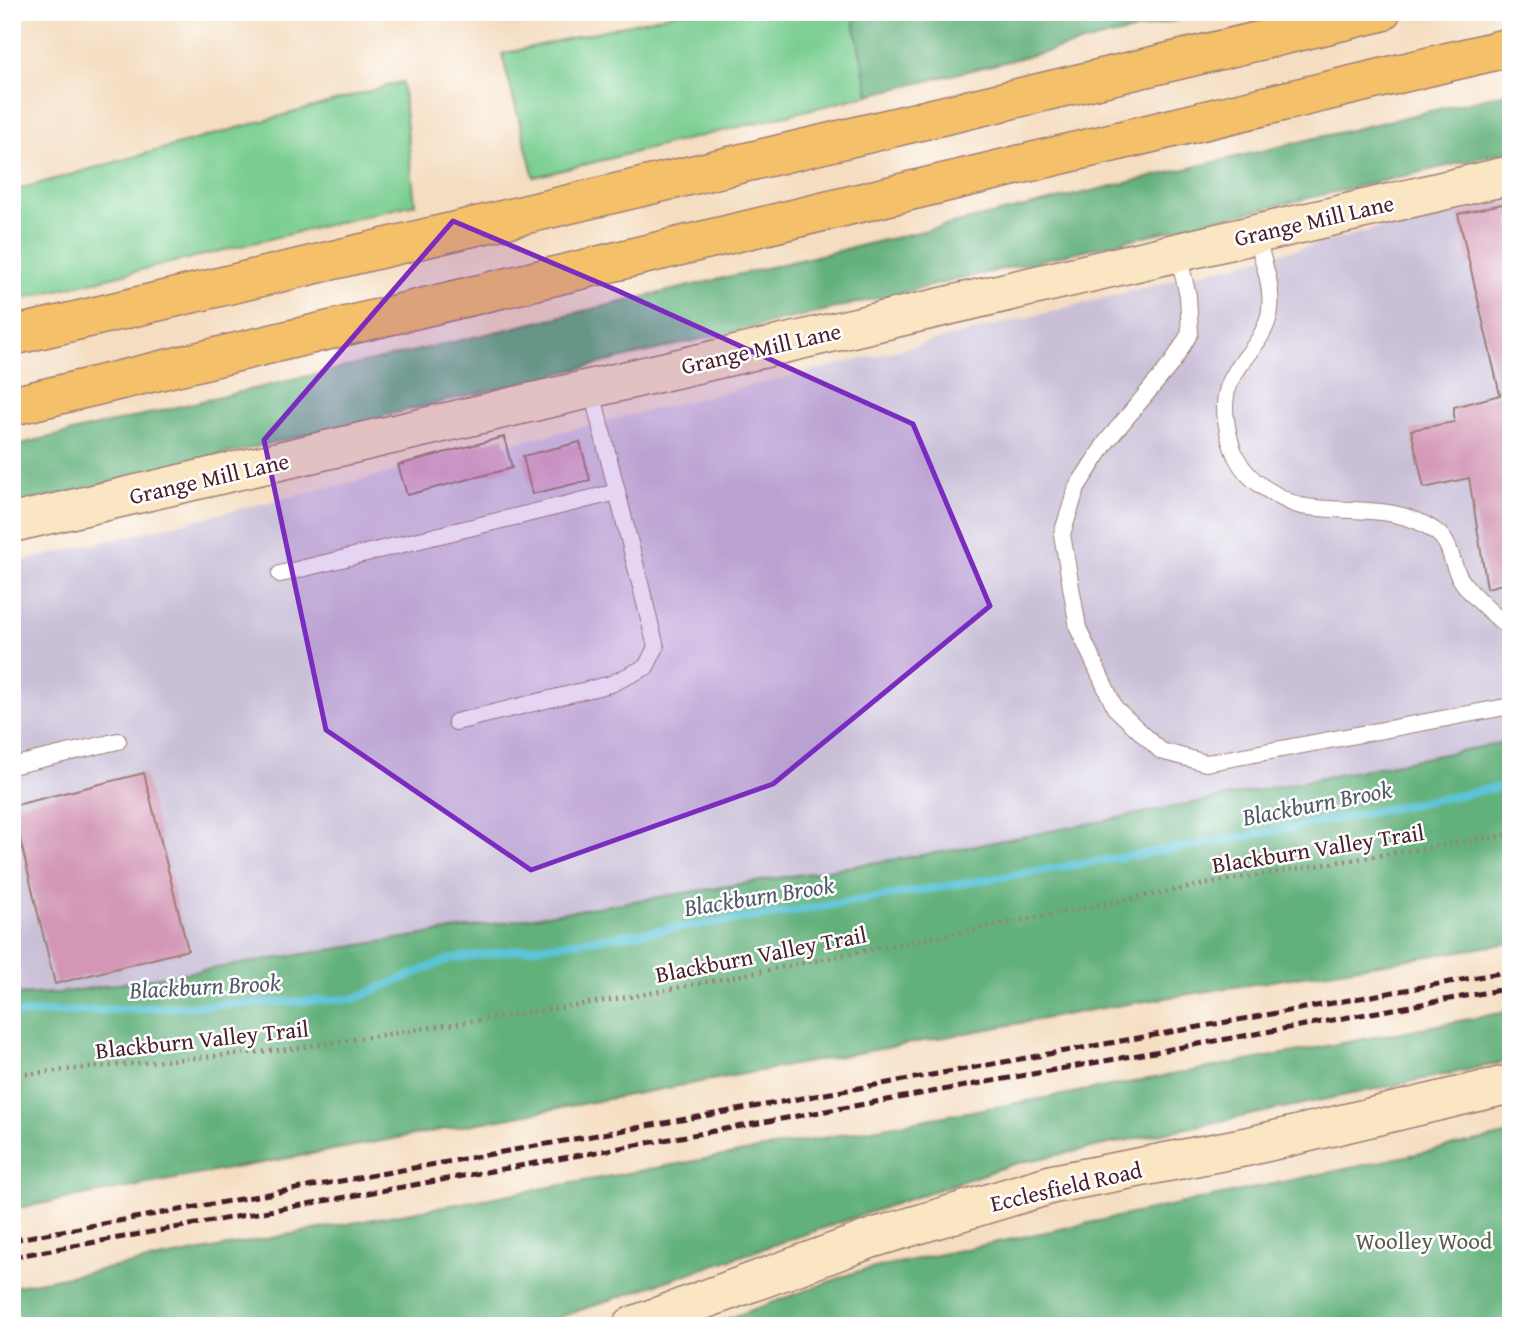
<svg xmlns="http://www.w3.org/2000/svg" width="1523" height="1338" viewBox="0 0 1523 1338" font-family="'Gentium Book Plus',serif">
<rect width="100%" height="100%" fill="#fff"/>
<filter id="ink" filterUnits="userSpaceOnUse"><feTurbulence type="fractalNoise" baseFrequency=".0143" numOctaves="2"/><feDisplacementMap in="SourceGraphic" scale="14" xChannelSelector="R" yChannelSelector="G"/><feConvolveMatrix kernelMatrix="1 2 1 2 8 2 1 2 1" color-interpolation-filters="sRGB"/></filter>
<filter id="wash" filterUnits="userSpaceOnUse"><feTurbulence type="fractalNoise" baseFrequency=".00686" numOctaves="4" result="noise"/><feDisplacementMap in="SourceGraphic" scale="28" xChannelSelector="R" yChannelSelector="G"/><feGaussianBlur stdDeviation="1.57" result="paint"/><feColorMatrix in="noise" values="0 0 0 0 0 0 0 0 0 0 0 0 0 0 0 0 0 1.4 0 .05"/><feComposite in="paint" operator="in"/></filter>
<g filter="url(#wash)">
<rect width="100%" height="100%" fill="#f4ddc0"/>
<path fill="#c9bfd7" d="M1511,195v546l-558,109 -893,143 -48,2v-431l879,-212z"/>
<path fill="#79cd90" stroke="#62765e" stroke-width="2" d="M682,12h170l17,83 -335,82 -32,-123z
M402,82l13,122 -403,97v-110z"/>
<path fill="#62b07a" stroke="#566852" stroke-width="2" d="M852,12h358l-341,83z
M1511,92v59l-822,191 -677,164v-60z
M1511,741v202l-409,65 -1090,201v-214l48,-2 893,-143z
M1511,1011v50l-498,103 -480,162h-521v-39c499,-97 1000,-179 1499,-276z
M1511,1134v192h-803l148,-54z"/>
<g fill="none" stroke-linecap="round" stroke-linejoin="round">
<path stroke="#5bc4d7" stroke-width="8" d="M12,1014l341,-15 97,-40 314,-43 463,-76 284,-55"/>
</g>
<g id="blocks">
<path fill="#d397b5" d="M1511,202v380l-24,6 -18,-110 -45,10 -13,-58 43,-8v-15l46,-12 -42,-181z
M504,437l8,31 -105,27 -9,-30z
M580,442l10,38 -58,14 -9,-38z
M144,773l44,177 -133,34 -43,-178z"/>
</g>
</g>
<g filter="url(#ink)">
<use href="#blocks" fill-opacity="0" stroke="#9f7e76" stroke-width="2"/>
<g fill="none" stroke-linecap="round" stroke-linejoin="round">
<g stroke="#9f7e76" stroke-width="18">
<path id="lane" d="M1255,233c7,25 20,57 14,83 -11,42 -51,53 -43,104 4,29 12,50 37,67 11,7 25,16 38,19 43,8 97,-3 134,25 18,12 15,34 27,50 12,18 33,34 49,49
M1178,253l10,43 2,37 -18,30 -65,78 -30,46 -15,47 16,94 37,80 46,43 45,12 305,-57
M280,574l337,-82
M456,722l155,-38 35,-17 10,-20 -65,-259
M12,766l106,-25"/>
</g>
<g stroke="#9f7e76" stroke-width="41">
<path id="secondary" d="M12,523l1499,-348
M632,1326l241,-88 180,-54 197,-38 261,-62"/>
</g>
<g stroke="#9f7e76" stroke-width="41">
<path id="highway" d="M12,336l1369,-324
M12,406l1499,-359"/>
</g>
<path stroke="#9f7e76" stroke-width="4.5" stroke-dasharray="2 5" stroke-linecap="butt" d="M12,1075l279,-26 344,-53 587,-115 289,-47
M1489,1326l22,-8"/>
<use href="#lane" stroke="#fff" stroke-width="16"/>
<use href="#secondary" stroke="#fbe6c3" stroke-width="38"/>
<use href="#highway" stroke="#f4c16a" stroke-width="38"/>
<path stroke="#4a1f2b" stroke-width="5" stroke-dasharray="10 5" stroke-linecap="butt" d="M12,1240l1499,-269
M12,1257l1499,-269"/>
</g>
</g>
<path fill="#7b2cbf" fill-opacity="0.2" stroke="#7b2cbf" stroke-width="5" stroke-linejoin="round" d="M453,221l161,68 299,135 77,182 -217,178 -242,86 -205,-140 -62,-290z"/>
<g text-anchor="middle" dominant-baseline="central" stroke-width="5" stroke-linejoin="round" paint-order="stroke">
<g font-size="23" fill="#4a1f2b" stroke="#fff">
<text transform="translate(1314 220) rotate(-13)">Grange Mill Lane</text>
<text transform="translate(761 348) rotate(-13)">Grange Mill Lane</text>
<text transform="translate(209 478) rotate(-13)">Grange Mill Lane</text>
<text transform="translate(1318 848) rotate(-9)">Blackburn Valley Trail</text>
<text transform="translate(761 954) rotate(-11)">Blackburn Valley Trail</text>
<text transform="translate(202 1039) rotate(-6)">Blackburn Valley Trail</text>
<text transform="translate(1066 1186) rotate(-13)">Ecclesfield Road</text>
</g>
<g font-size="23" fill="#5a5c4e" stroke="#fff">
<text x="1424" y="1240">Woolley Wood</text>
</g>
<g font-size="24" font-style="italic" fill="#505967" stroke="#fff">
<text transform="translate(1317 803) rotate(-11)">Blackburn Brook</text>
<text transform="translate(759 896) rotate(-9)">Blackburn Brook</text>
<text transform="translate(205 986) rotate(-3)">Blackburn Brook</text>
</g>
</g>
<rect width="1523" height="1338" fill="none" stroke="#fff" stroke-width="42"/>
</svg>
